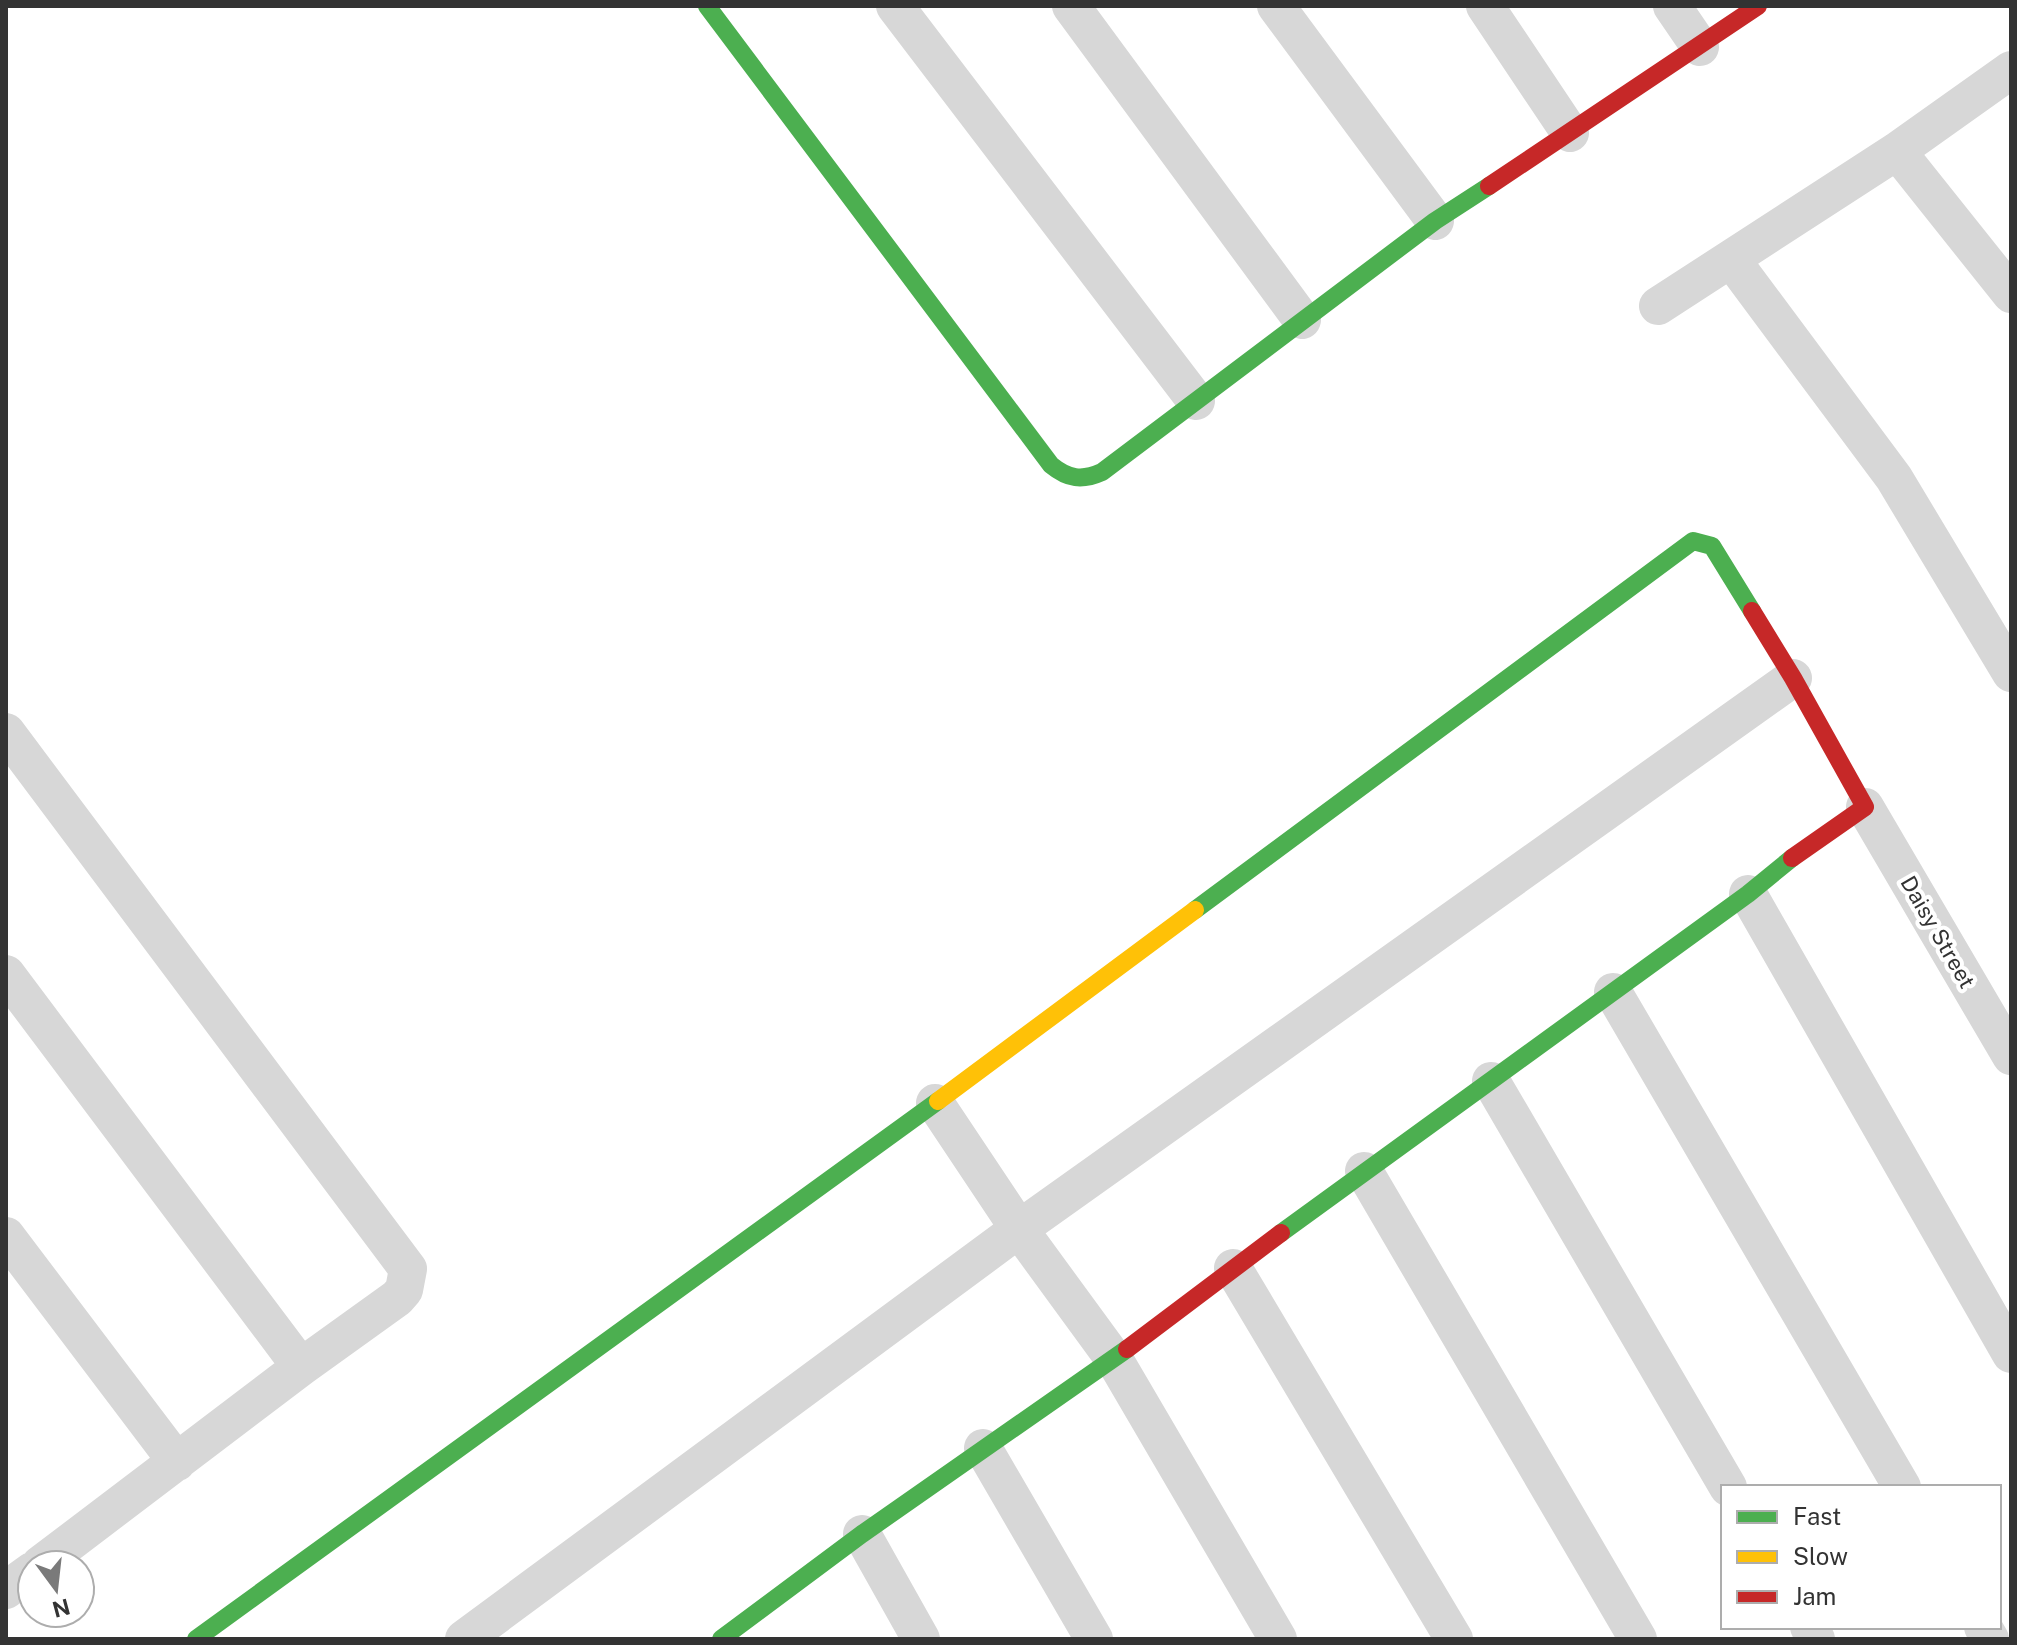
<svg xmlns="http://www.w3.org/2000/svg" width="2017" height="1645" viewBox="0 0 2017 1645" font-family="'Public Sans',sans-serif">
<rect width="100%" height="100%" fill="#fff"/>
<g fill="none" stroke-linecap="round" stroke-linejoin="round">
<path stroke="#d7d7d7" stroke-width="38" d="M895,6l301,395
M1071,6l231,314
M1276,6l159,215
M1485,6l85,127
M1672,6l28,41
M1897,151l114,143
M1731,259l163,219 117,195
M1658,306l239,-155 114,-81
M6,732l402,537 -4,21 -7,8 -96,69 -261,198
M1865,807l146,249
M1748,894l263,460
M6,974l295,393
M1613,992l289,495
M1491,1081l237,406
M935,1103l84,126 95,130 164,280
M1364,1171l274,468
M6,1236l171,226
M1233,1268l221,371
M983,1448l111,191
M862,1534l59,105
M6,1590l26,-19
M1809,1627l7,12
M1983,1627l7,12
M464,1639l555,-410 774,-551"/>
<path stroke="#4caf50" stroke-width="18" d="M707,6l344,459c17,14 31,16 51,7l333,-251 54,-35
M1195,910l498,-369 19,5 40,65
M1281,1233l467,-339 44,-36
M196,1639l742,-538
M721,1639l141,-105 265,-185"/>
<path stroke="#ffc107" stroke-width="18" d="M938,1101l257,-191"/>
<path stroke="#c62828" stroke-width="18" d="M1489,186l269,-180
M1752,611l41,67 72,129 -73,51
M1127,1349l154,-116"/>
</g>
<g text-anchor="middle" dominant-baseline="central" stroke-width="8" stroke-linejoin="round" paint-order="stroke">
<g font-size="22" fill="#333" stroke="#fff">
<text transform="translate(1938 932) rotate(60)">Daisy Street</text>
</g>
</g>
<rect width="2017" height="1645" fill="none" stroke="#333333" stroke-width="16"/>
<rect x="1721" y="1485" width="280" height="144" fill="#ffffff" stroke="#adadad" stroke-width="2"/>
<rect x="1737" y="1511" width="40" height="12" fill="#4caf50" stroke="#adadad" stroke-width="2"/>
<text x="1793" y="1525" font-size="24" fill="#333333">Fast</text>
<rect x="1737" y="1551" width="40" height="12" fill="#ffc107" stroke="#adadad" stroke-width="2"/>
<text x="1793" y="1565" font-size="24" fill="#333333">Slow</text>
<rect x="1737" y="1591" width="40" height="12" fill="#c62828" stroke="#adadad" stroke-width="2"/>
<text x="1793" y="1605" font-size="24" fill="#333333">Jam</text>
<g transform="translate(56 1589) rotate(165)"><circle r="38" fill="#ffffff" stroke="#adadad" stroke-width="2"/>
<path d="M0-6L14 30L0 20L-14 30Z" fill="#7a7a7a"/>
<text y="-12" font-size="22" font-weight="bold" text-anchor="middle" fill="#333333">N</text>
</g>
</svg>
